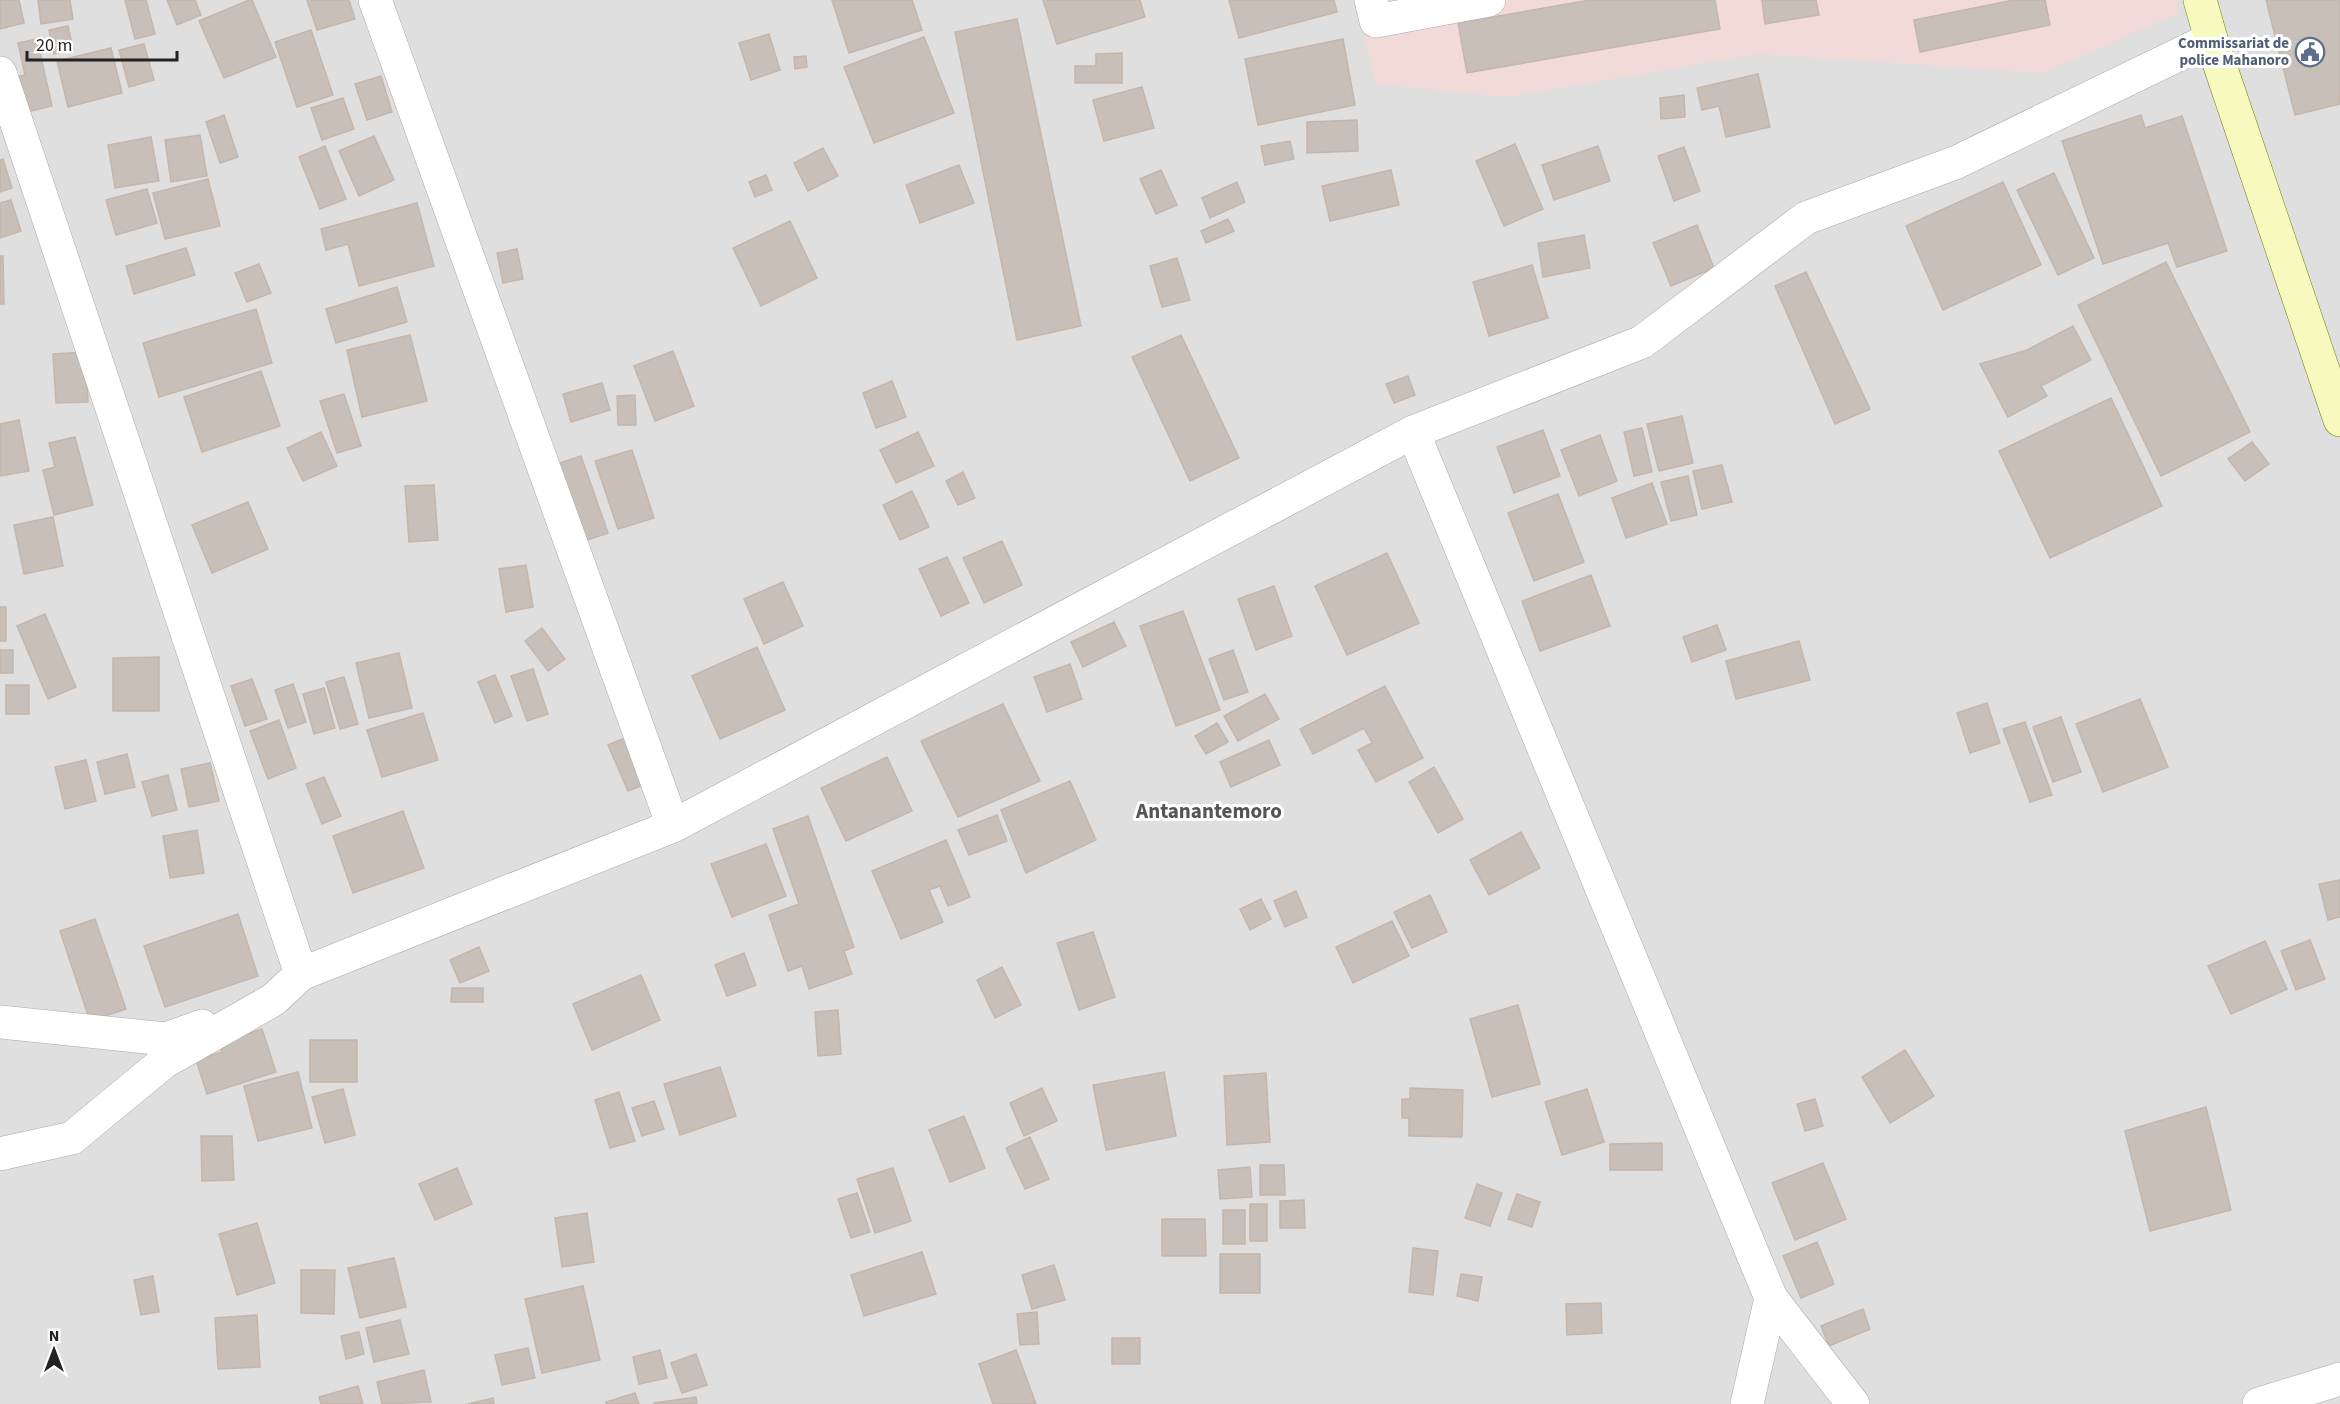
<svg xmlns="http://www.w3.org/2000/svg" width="2340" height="1404" viewBox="0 0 2340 1404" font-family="'Source Sans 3',sans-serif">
<rect width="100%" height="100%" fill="#f2efe9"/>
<path fill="#e0dfdf" d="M0,0h2340v1404h-2340z"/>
<path fill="#f2dad9" d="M1356,0h820l3,13 -137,60 -284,-19 -251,43 -131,-13z"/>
<path fill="#c7bfb8" stroke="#c4b6ab" stroke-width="1.5" d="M0,0h19l5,23 -24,6z
M38,0h32l3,19 -32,5z
M125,0h21l9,34 -20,5z
M167,0h28l6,15 -24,10z
M249,0h3l24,57 -52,21 -25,-57z
M307,0h42l6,19 -38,11z
M832,0h80l10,30 -73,23z
M1043,0h97l5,17 -88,27z
M1229,0h105l3,12 -98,26z
M1590,0h125l5,29 -253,44 -9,-50z
M1762,0h54l3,15 -54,9z
M2014,0h31l5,25 -130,27 -6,-32z
M2266,0h74v104l-45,11z
M1017,19l64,307 -64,14 -62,-308z
M68,26l5,23 -19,5 -5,-24z
M311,30l22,65 -36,12 -22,-65z
M769,34l11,36 -29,10 -12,-37z
M924,37l30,76 -80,30 -30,-76z
M37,39l15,67 -25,6 -8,-36 6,-1 -7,-32z
M1343,39l12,66 -97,20 -13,-66z
M144,44l10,36 -25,7 -10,-37z
M111,48l11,45 -54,14 -11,-46z
M1122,53v30h-47v-17h21v-12z
M806,56l1,11 -12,2 -1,-12z
M1758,74l12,53 -44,10 -7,-31 -17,4 -5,-22z
M381,76l11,36 -25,8 -12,-36z
M1142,87l12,41 -50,13 -11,-41z
M1684,95l1,22 -24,2 -1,-21z
M343,98l11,31 -32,11 -11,-32z
M224,115l14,42 -18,6 -14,-41z
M2141,115l4,13 37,-12 45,135 -50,16 -9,-24 -65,21 -41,-123z
M1357,120l1,31 -51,2v-31z
M200,135l7,41 -36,6 -6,-42z
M374,136l20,44 -35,16 -20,-45z
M151,137l8,44 -44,7 -7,-43z
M1290,141l4,18 -29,6 -4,-19z
M1515,144l28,65 -39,17 -28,-65z
M325,146l21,53 -26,10 -21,-52z
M1598,146l12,35 -56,19 -12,-35z
M1684,147l16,44 -26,10 -16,-45z
M823,148l15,28 -30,15 -14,-28z
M3,159l9,29 -12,4v-32z
M959,165l15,38 -54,20 -14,-38z
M1161,170l16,35 -21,9 -16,-35z
M1391,170l8,35 -69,16 -8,-35z
M2054,173l40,85 -36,17 -41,-85z
M766,175l6,15 -17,7 -6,-15z
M208,179l12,47 -55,13 -12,-46z
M1237,182l8,20 -35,16 -8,-20z
M2003,182l38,83 -98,45 -37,-84z
M147,189l10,34 -41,12 -10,-35z
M11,200l10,31 -21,7v-35z
M417,203l17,63 -75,20 -11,-42 -22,6 -5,-21z
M1228,219l6,12 -28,12 -5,-12z
M790,221l27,57 -56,28 -28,-58z
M1697,225l17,43 -43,18 -18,-43z
M1584,235l6,33 -47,9 -5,-34z
M186,248l9,27 -61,19 -8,-28z
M517,249l6,30 -20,4 -6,-30z
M0,256h3l1,48h-4z
M1177,258l13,42 -28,7 -12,-41z
M2166,262l84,170 -89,44 -83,-171z
M259,264l12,29 -24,9 -12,-29z
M1532,265l16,53 -59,18 -16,-54z
M1806,272l64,137 -35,15 -60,-138z
M397,287l10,35 -71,21 -10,-34z
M256,309l16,54 -113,34 -16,-54z
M2073,326l18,34 -50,26 6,10 -39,21 -28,-53 47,-14z
M410,335l17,66 -65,16 -15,-67z
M1181,335l58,123 -49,23 -58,-124z
M673,351l21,55 -39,15 -21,-55z
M86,352l2,50 -32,1 -3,-49z
M261,371l19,55 -78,26 -18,-55z
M1408,376l7,19 -21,8 -8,-19z
M892,381l14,36 -30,11 -13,-35z
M602,383l8,27 -39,12 -8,-28z
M344,394l17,52 -24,7 -17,-52z
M635,395l1,30h-18l-1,-29z
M2111,398l51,108 -112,52 -51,-107z
M1682,416l11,47 -34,8 -12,-47z
M19,420l10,51 -29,5v-52z
M1642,428l10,44 -18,4 -10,-44z
M1543,430l17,46 -46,17 -17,-46z
M321,432l16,34 -34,15 -16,-33z
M918,432l16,34 -38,17 -16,-33z
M1600,435l17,46 -38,15 -18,-46z
M75,437l18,68 -39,10 -11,-45 12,-3 -6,-24z
M2252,442l17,22 -24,17 -17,-22z
M632,450l22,68 -36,11 -23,-68z
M581,456l27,77 -24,8 -27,-77z
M1722,465l10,37 -30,7 -9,-38z
M963,472l12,26 -17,7 -12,-24z
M1688,476l9,39 -26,6 -10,-39z
M1652,483l15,41 -41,14 -14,-40z
M434,485l4,55 -29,2 -4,-56z
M912,491l17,36 -29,13 -17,-35z
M1558,494l26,68 -50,19 -26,-68z
M248,502l20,47 -56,24 -20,-48z
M53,517l10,49 -39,8 -10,-49z
M1002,541l20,44 -38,18 -21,-45z
M1387,553l32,70 -72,32 -32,-69z
M947,557l22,46 -28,13 -22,-47z
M526,565l7,42 -27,5 -7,-43z
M1591,575l19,51 -70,25 -18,-50z
M783,582l20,44 -39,18 -20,-45z
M1274,586l18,50 -36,14 -18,-51z
M0,607h6v34h-6z
M1183,611l37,99 -44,16 -36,-100z
M45,614l31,73 -28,12 -31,-73z
M1114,622l12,24 -43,21 -12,-25z
M1717,625l9,25 -34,12 -9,-25z
M542,628l23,31 -17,12 -23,-30z
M1799,641l11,39 -74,19 -10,-38z
M757,647l28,63 -65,29 -28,-63z
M0,650h13v23h-13z
M1233,650l15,42 -24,8 -15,-41z
M399,653l13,55 -43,10 -13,-55z
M159,657v54h-46v-53z
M1070,664l12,35 -35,13 -13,-35z
M533,669l15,45 -21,7 -16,-45z
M495,675l17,41 -17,7 -17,-41z
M344,677l14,47 -18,5 -14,-47z
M252,679l15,40 -22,7 -14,-40z
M293,684l13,38 -18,6 -13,-38z
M6,685h23v29h-23z
M1385,686l38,72 -47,24 -18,-32 14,-7 -8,-15 -51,26 -13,-25z
M324,688l11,40 -21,6 -11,-40z
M1265,694l14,25 -41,22 -14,-25z
M2140,699l28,68 -65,25 -27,-68z
M1987,703l13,40 -30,10 -13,-40z
M1003,704l37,77 -82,36 -37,-76z
M423,713l15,47 -56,17 -15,-47z
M2061,717l20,55 -28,10 -20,-55z
M279,720l17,48 -28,11 -18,-48z
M2025,722l27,73 -22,7 -27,-73z
M1217,723l11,19 -22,12 -11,-18z
M627,737l19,47 -18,7 -20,-46z
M1269,740l11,25 -49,22 -11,-25z
M127,754l8,33 -30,7 -8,-32z
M887,757l25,54 -66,30 -25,-53z
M86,760l10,41 -31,8 -10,-42z
M210,763l9,38 -30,6 -8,-38z
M1434,767l29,52 -25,14 -29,-51z
M168,775l9,35 -25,6 -10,-34z
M324,777l17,39 -19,8 -16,-40z
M1070,781l26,59 -70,33 -25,-63z
M403,811l21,57 -71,25 -20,-57z
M997,815l10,26 -38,14 -11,-25z
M808,816l46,131 -10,4 8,23 -43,15 -7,-23 -14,5 -19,-56 30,-11 -26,-75z
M197,830l7,43 -34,5 -7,-42z
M1521,832l19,36 -51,27 -19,-35z
M946,840l24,57 -22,9 -8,-20 -11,4 14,32 -42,17 -29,-68z
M766,844l20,52 -54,21 -21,-53z
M2340,880v37l-12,3 -9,-36z
M1296,891l11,26 -22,10 -11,-26z
M1430,895l17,37 -35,16 -18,-36z
M1261,899l10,20 -21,11 -10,-21z
M238,914l20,62 -93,31 -21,-61z
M95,919l31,90 -36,12 -30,-90z
M1392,921l17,35 -56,27 -17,-36z
M1093,932l22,65 -36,13 -22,-67z
M2310,940l15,39 -29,11 -15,-39z
M2265,941l22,48 -56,25 -23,-48z
M479,947l10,24 -29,12 -10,-23z
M744,953l12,32 -29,11 -12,-31z
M1002,967l19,38 -26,13 -18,-38z
M641,975l19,45 -68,30 -19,-46z
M452,988h31v14h-32z
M1518,1005l22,79 -48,13 -22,-78z
M838,1010l3,44 -23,2 -3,-44z
M262,1029l14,43 -69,22 -11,-34 26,-8 -3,-9z
M310,1040h47v42h-47z
M1905,1050l29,46 -44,27 -28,-46z
M720,1067l16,49 -56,19 -16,-51z
M298,1072l14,56 -54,13 -14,-55z
M1164,1072l12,64 -70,14 -13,-65z
M1266,1073l4,69 -43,3 -3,-69z
M1042,1088l15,33 -33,15 -14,-33z
M1410,1088l53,2 -1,47 -53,-1v-18h-7v-19h8z
M343,1089l12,46 -30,8 -13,-46z
M1587,1089l17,53 -42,13 -17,-53z
M619,1092l16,49 -25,7 -15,-48z
M1815,1099l8,27 -18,5 -8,-27z
M654,1101l10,28 -22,7 -10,-28z
M2206,1107l25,103 -81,21 -25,-100z
M964,1116l21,52 -35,14 -21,-52z
M201,1136h31l2,44 -32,1z
M1030,1137l19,42 -24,10 -19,-41z
M1662,1143v27h-52v-26z
M1823,1163l23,56 -51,21 -23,-57z
M1260,1165h24l1,30h-25z
M1250,1167l2,30 -32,2 -2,-29z
M457,1168l15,36 -37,16 -16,-36z
M893,1168l18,53 -36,12 -18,-54z
M1477,1184l25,9 -12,33 -25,-8z
M857,1193l13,39 -19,6 -13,-39z
M1517,1194l23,8 -8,25 -24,-8z
M1304,1200l1,28h-25v-27z
M1250,1204h17v37h-17z
M1223,1210h22v34h-22z
M587,1213l7,49 -32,5 -7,-49z
M1162,1219h43l1,37h-44z
M257,1223l18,60 -38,12 -18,-61z
M1817,1242l17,42 -33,14 -18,-42z
M1413,1248l25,3 -5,44 -24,-3z
M922,1252l14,42 -72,22 -13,-41z
M1220,1254h40v39h-40z
M394,1258l12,49 -46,11 -12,-50z
M1054,1265l11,35 -33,9 -10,-34z
M301,1270h34l-1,44 -33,-1z
M1461,1274l21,3 -4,24 -21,-5z
M153,1276l6,36 -18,3 -7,-35z
M583,1286l17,74 -58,13 -17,-74z
M1601,1303l1,30 -35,2 -1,-31z
M1863,1309l7,20 -41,17 -8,-20z
M1037,1312l2,32 -19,1 -3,-31z
M257,1315l3,52 -42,2 -3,-51z
M400,1320l9,34 -35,8 -8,-34z
M359,1332l5,22 -18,5 -5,-23z
M1112,1338h28v26h-28z
M528,1348l7,30 -33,7 -7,-30z
M660,1350l7,28 -28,6 -6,-27z
M1016,1350l20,54h-43l-14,-40z
M696,1354l11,31 -25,8 -11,-30z
M424,1370l7,32 -49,2 -5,-22z
M358,1386l5,18h-42l-2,-7z
M635,1393l4,11h-33v-2z
M696,1397l1,7h-43v-1z
M493,1398l1,6h-26z"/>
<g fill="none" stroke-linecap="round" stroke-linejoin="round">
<g stroke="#a9a9a9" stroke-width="34">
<path id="street" d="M375,0l298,826
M1371,0l5,21 113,-21
M0,73l301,901
M1413,432l229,-90 164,-124 151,-56 254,-123
M0,1022l166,17 36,-13
M0,1154l72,-16 92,-76 109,-62 28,-26 372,-148 740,-394 358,866 82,106
M1747,1404l24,-106
M2259,1404l81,-25"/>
</g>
<g stroke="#707d05" stroke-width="34">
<path id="secondary" d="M2200,0l11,39 129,381"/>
</g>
<use href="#street" stroke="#fff" stroke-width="33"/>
<use href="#secondary" stroke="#f7fabf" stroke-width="33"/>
</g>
<defs>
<g id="civic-ring" transform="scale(1.5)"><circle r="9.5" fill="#fff" stroke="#5c6f8a" stroke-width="1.5"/><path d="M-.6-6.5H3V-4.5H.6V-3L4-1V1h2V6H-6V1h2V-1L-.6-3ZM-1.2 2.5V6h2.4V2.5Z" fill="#5c6f8a"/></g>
</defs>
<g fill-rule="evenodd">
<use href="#civic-ring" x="2310" y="52"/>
</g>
<g text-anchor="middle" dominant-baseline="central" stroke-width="6" stroke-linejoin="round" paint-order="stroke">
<g font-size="15" font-weight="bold" fill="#4e5e75" stroke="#fff" text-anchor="end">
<text x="2289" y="43">Commissariat de<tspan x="2289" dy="17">police Mahanoro</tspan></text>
</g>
<g font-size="21" font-weight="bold" fill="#555" stroke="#fff">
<text x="1209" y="811">Antanantemoro</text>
</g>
</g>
<g transform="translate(54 1350)" stroke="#ffffff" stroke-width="4.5" paint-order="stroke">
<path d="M0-4.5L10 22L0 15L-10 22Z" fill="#222222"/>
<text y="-9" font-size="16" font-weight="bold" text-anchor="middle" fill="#222222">N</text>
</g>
<path d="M27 51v9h150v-9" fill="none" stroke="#222222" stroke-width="3"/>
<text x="36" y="51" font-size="18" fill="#222222" stroke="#ffffff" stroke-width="4.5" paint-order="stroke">20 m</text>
</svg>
